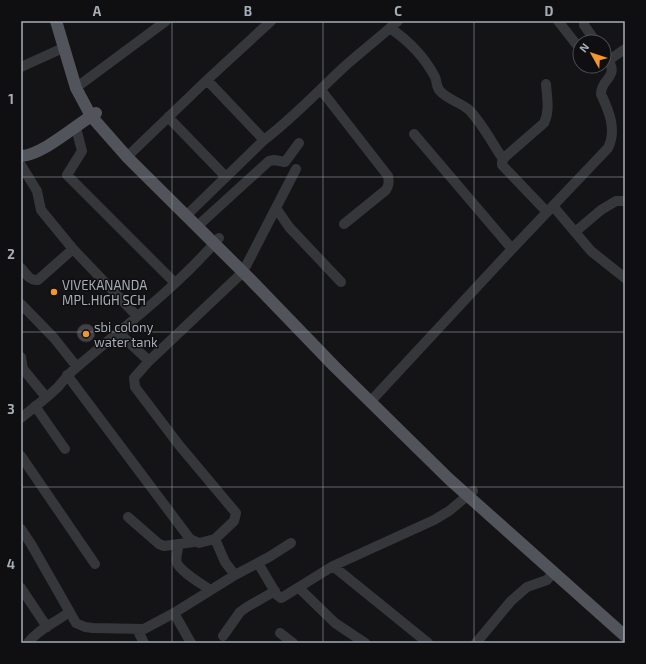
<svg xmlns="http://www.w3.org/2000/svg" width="646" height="664" viewBox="0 0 646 664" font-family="'Exo 2',sans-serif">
<rect width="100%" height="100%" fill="#141416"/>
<path fill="#404246" stroke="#2e2e32" d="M77 333a9 9 0 1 1 18 0a9 9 0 1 1-18 0Z"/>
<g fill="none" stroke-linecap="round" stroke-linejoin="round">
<path stroke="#35373b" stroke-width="10" d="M558,21l22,28
M584,21v4l12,17
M390,28c19,13 34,28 45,49 2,4 1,10 5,14 7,8 19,11 28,18 13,12 24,34 35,50
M609,60l16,-11
M21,67l42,-19
M207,80l57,60c29,-22 53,-48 80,-73 17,-15 36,-30 54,-46
M81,84l85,-63
M546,84c1,14 4,27 -2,39l-39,34 -3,5v3l45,47
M321,90l67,86c1,6 1,9 -2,14l-42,34
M168,117l58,60
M76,128l6,23 -15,24 108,108
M414,134l98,115
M131,153l76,-73 64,-59
M21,165l16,26 4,19 32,39 64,67
M553,206l38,45 34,27
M276,208l13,19 52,55
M191,211l73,-71
M202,222l67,-61 5,-1 11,2 14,-19
M575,232l26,-22 15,-9h9
M246,266l50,-97
M21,268c5,6 9,13 17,12l35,-31
M21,304l33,34 23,29
M119,333l30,28
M21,357l2,12 23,28
M67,375l123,164 9,4 16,-4 10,23 10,13
M370,402l142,-153 96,-101c9,-18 1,-37 -7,-54 0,-18 22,-15 3,-41
M35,406l30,43
M21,418c12,-10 26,-20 37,-31 6,-7 11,-14 19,-20 48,-41 100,-80 142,-129
M21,456l74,108
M128,517l31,27 5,2 30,-4
M21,529l10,15 45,79 9,4 8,1 51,1 30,-16 61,-38 34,-18 22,-14
M215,539l19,-18 2,-8 -57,-68 -44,-58 -1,-9 15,-17 94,-89
M179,544c-1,6 -4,14 -2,19 4,9 25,21 33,27
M258,563l19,32 4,3 2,-1 50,-31 101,-46 15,-9 24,-20
M333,566l95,77
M21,588l26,39
M299,588l36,35 30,20
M174,613l17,30
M137,629l7,14
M280,633l13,10
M223,636l17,-24 7,-5 28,-16
M28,643c10,-14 29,-21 41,-31
M476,643l35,-42 16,-14 20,-7 7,-8"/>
<path stroke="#51545a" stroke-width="12" d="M56,21l20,67 15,28 37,42 121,120 86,89 114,112 176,157
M21,156c22,-1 56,-32 75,-43"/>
</g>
<path fill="none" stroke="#a6adb6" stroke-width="1" stroke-opacity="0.55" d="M172,21v622M323,21v622M474,21v622M21,177h604M21,332h604M21,487h604"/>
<g fill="#f29730" stroke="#0f0f11" stroke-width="1.5">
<circle cx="54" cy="292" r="4"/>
<circle cx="86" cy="334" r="4"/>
</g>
<g text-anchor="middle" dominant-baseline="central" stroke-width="3" stroke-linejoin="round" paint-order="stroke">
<g font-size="13" fill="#a6adb6" stroke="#0f0f11" text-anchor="start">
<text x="62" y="285">VIVEKANANDA<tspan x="62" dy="15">MPL.HIGH SCH</tspan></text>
<text x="94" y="327">sbi colony<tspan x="94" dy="15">water tank</tspan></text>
</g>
</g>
<rect width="646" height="664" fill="none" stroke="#0f0f11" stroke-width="44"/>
<g transform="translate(592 54) rotate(309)"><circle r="19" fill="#0f0f11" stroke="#4b4e53"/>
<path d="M0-3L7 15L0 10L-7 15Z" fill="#f29730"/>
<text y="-6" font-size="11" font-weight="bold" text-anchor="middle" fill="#a6adb6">N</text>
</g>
<rect x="22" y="22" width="602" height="620" fill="none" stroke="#a6adb6" stroke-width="1.5"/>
<g font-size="13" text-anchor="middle" font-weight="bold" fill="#a6adb6">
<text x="97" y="16">A</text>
<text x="248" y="16">B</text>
<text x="398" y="16">C</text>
<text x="549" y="16">D</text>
<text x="11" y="104">1</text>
<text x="11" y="259">2</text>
<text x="11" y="414">3</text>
<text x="11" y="569">4</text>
</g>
</svg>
